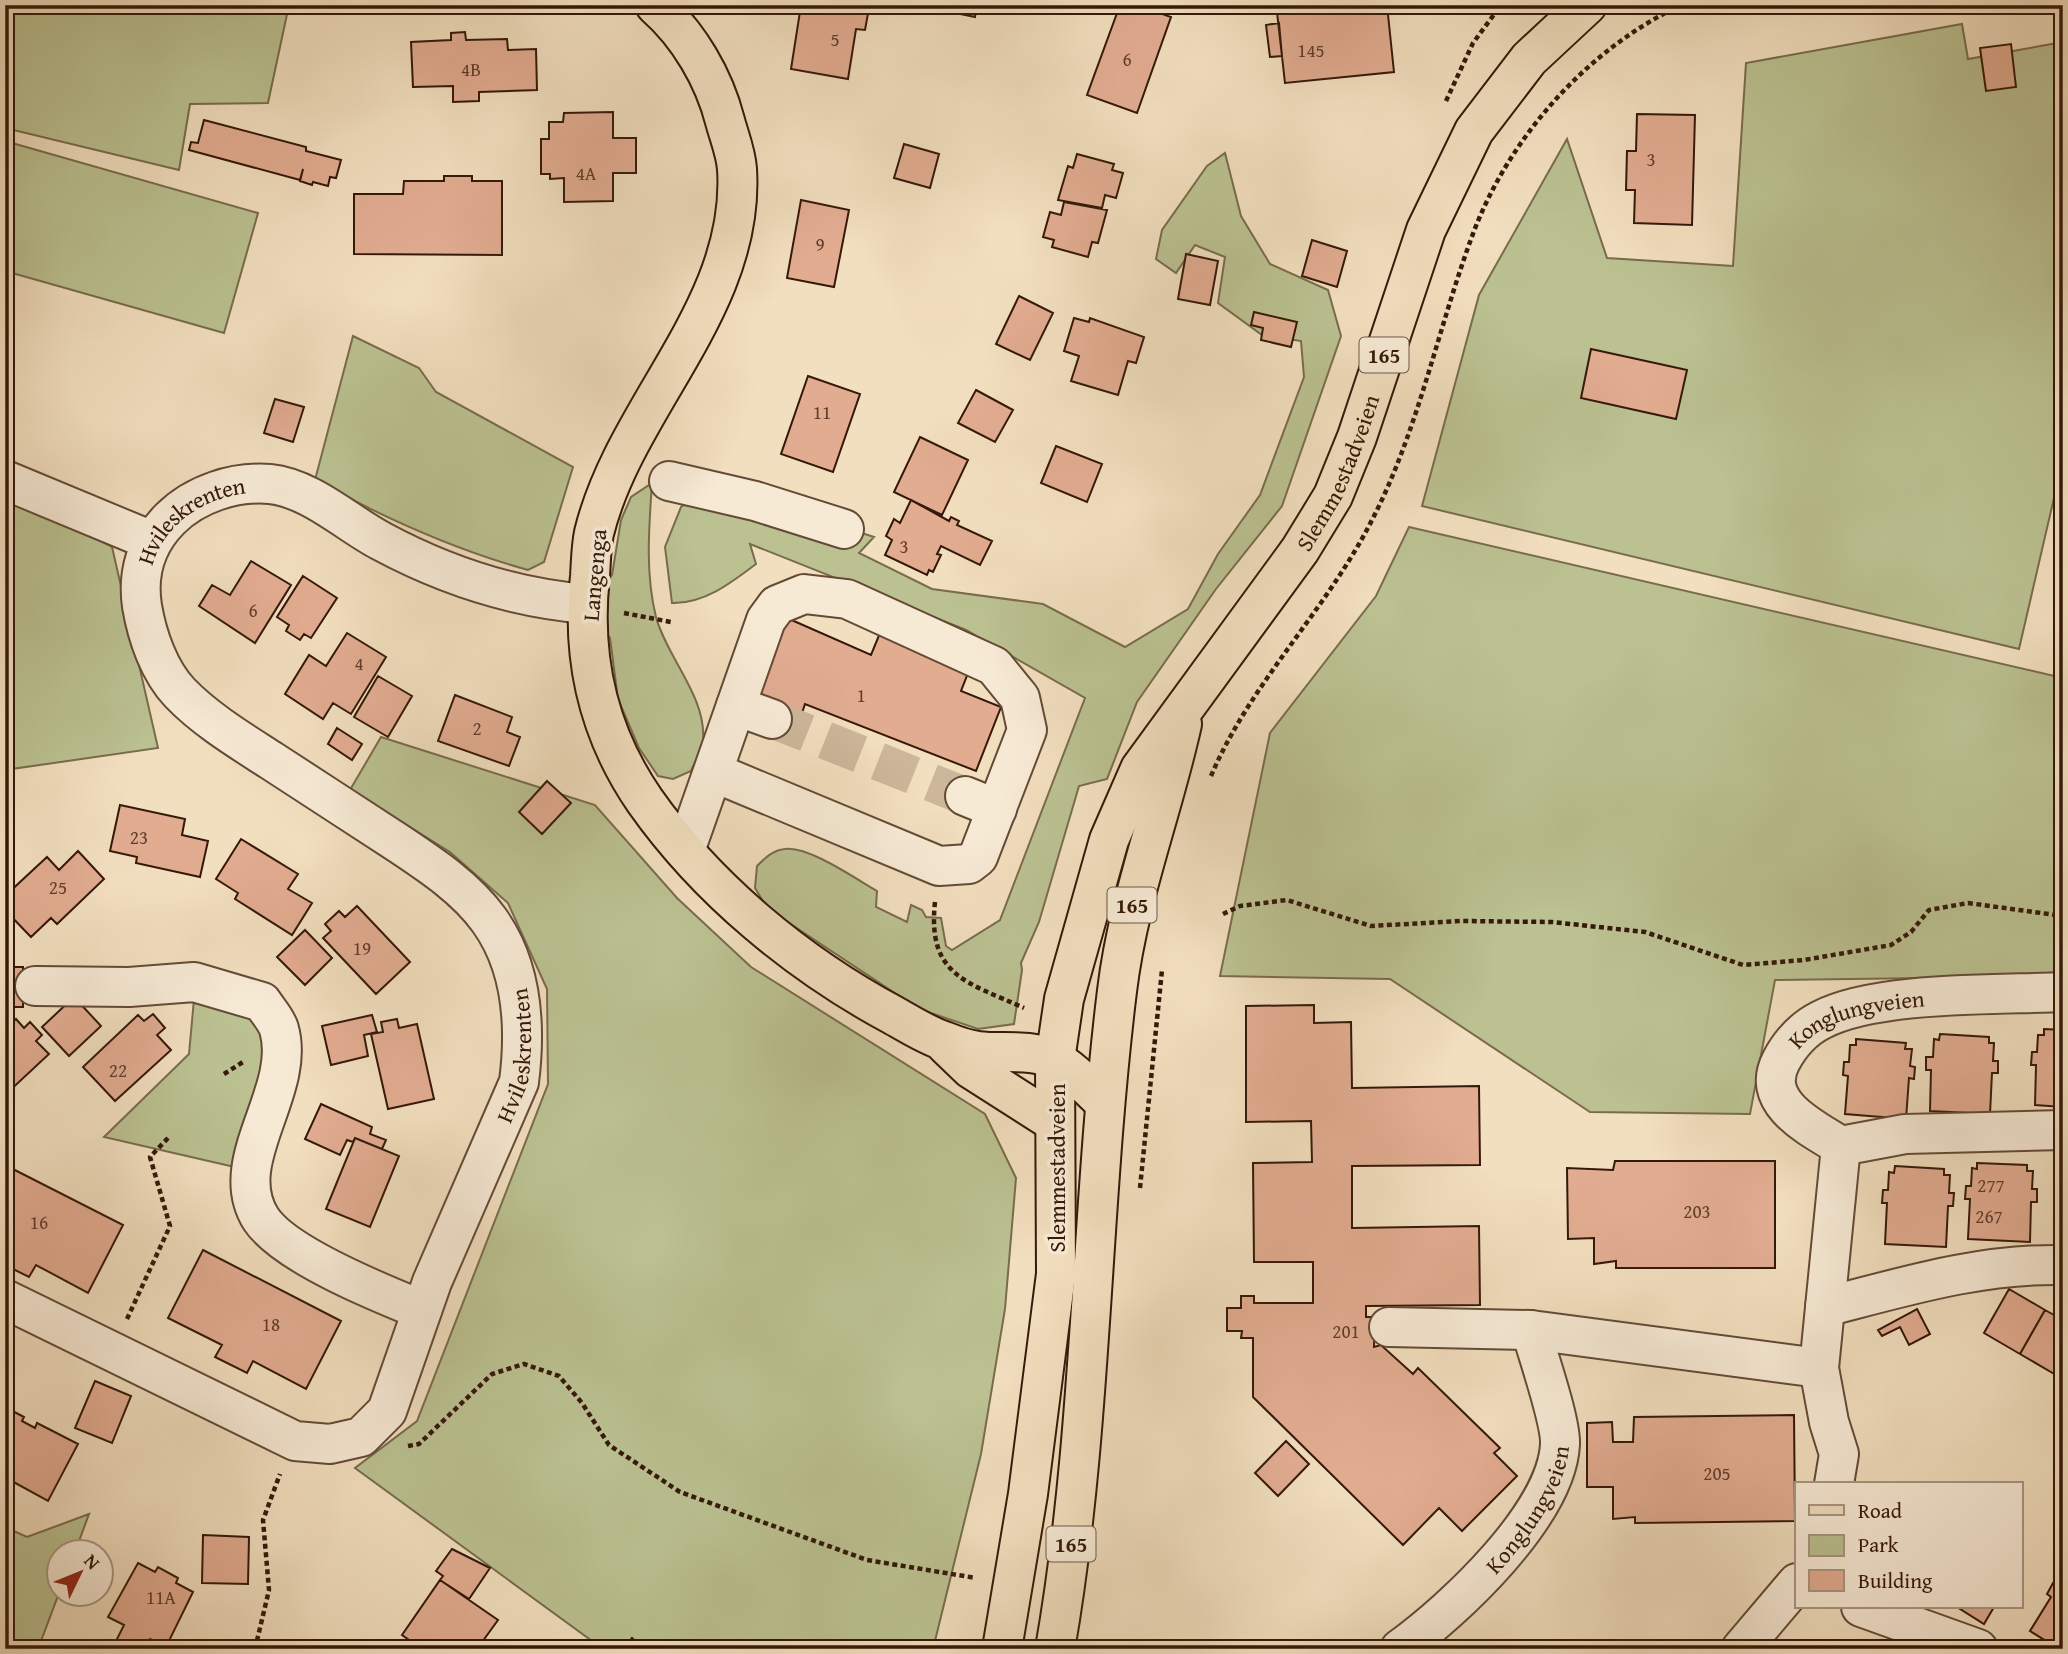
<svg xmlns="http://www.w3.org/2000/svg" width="2068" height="1654" viewBox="0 0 2068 1654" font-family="'Gentium Book Plus',serif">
<rect width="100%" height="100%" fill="#f2dfbf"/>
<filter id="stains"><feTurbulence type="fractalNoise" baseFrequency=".00286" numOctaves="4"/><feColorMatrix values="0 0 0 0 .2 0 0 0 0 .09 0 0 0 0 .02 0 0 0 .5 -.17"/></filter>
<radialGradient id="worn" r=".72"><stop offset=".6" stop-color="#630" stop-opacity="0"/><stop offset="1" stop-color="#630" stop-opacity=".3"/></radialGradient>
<path fill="#bbc191" stroke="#786c4d" stroke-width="2" d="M5,5h284l-21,98 -78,1 -11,66 -174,-42z
M1962,24l6,35 95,-17v417l-44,190 -597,-143 57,-211 88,-156 40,119 126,8 13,-203z
M5,141l253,72 -34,120 -219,-62z
M1225,153l16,63 29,48 58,26 13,46 -59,170 -66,83 -79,113 -30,77 -28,7 -40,136 -18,41 1,7 -8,54 -36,5 -59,-20 -151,-100 -13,-21 2,-22c8,-8 16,-16 28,-17 22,-4 71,30 92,42l-1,16 31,15 4,-17 11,5 4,7 15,1 5,28 6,4 48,-30 85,-222 -119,-68 -216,-86 6,20c-25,19 -52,40 -84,39l-7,-56 16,-40 25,-17 67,14 101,33 -15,16 73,36 111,15 82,43 63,-38 30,-55 42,-59 44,-118 -3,-36 -39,-6 -44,-32 7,-46 -30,-12 -19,28 -20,-14 6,-29 45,-64z
M353,336l66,32 17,24 137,75 -29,95 -16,8c-76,-21 -144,-52 -213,-90z
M652,483c-3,44 -7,90 4,134 11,41 51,80 47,124 -1,10 -8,21 -12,30l-18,8 -15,-3 -19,-28 -21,-49 -8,-61 -23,-34 25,-29 9,-55 10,-23z
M5,487l107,60 46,201 -146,21 -7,34z
M1409,527l654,151v298l-288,4 -25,134 -160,-2 -200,-133 -170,-3 50,-243 106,-137z
M381,737l214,68 82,93 74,69 234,147 31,64 -11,131 -24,145 -48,195h-330l-248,-181 62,-47 131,-337 -1,-95 -39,-86 -58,-51 -100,-62z
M194,999l41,5 28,21 7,24 -31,119 -135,-31 85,-83z
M89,1514l-14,38h-15l-1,41 -21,56h-33v-122l22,10z"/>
<path fill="#e2ac91" stroke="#341809" stroke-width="2" d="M801,5l68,3 -4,22 -9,-1 -8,50 -57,-10z
M917,5h60l-2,12z
M1120,5h17l34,12 -34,96 -50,-18z
M1326,5h61l7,67 -109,11 -8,-71z
M1279,23l3,33 -12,1 -4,-32z
M465,32l1,8 41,-1 1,11 28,-1 1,41 -58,2v9l-26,1v-16l-40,1 -2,-45 40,-2v-7z
M2011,44l5,43 -30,4 -6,-43z
M613,112v26h23v35h-23v28l-49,1v-24l-14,1v-5h-9v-35h8v-17h14l1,-9z
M1637,114l58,1 -3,110 -58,-2 1,-33h-9l1,-39h9z
M204,120l102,27v4l35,9 -5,18 -6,-1 -2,9 -15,-4 -1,3 -12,-4 3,-12 -3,11 -111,-30 2,-8 7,1z
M904,144l35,10 -9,34 -36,-10z
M1077,154l37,10 -2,6 11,3 -7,25 -11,-3 -3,13 -44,-8 10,-34 5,2z
M444,176h28v5h30v74l-148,-1v-60h49l1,-13h40z
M801,200l48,10 -15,77 -47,-9z
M1064,202l43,8 -9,33 -6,-1 -4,15 -36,-10 2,-7 -11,-3 7,-25 11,3z
M1312,240l35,11 -10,36 -35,-11z
M1186,254l32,7 -8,44 -32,-6z
M1019,296l34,17 -23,47 -34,-16z
M1254,312l43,10 -6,25 -30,-7 2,-12 -12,-3z
M1074,318l15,4 1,-4 54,19 -8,26 -8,-2 -10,34 -47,-14 8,-25 -15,-5z
M1591,349l96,21 -11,49 -95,-21z
M808,376l52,18 -27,78 -52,-18z
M976,390l37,20 -18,32 -37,-19z
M275,399l29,8 -11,35 -29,-9z
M920,437l48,23 -26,55 -48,-23z
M1056,446l46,18 -15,38 -46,-19z
M911,500l38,21 2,-4 8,4 -2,4 35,16 -12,24 -39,-19 -4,8 4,1 -8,17 -4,-2 -2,5 -42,-20 7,-15 -6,-4 8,-17 6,4z
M251,561l40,24 -36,58 -56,-37 13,-21 18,10z
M303,576l34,22 -26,40 -7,-4 -4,6 -14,-9 3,-6 -12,-8z
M787,618l84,37 11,-27 90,35 -11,28 40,16 -25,64 -171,-67 -4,12 -45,-18z
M347,633l39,24 -35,57 -18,-11 -10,16 -38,-25 24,-39 17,11z
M378,676l34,20 -24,41 -34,-20z
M455,695l57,22 -5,15 13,5 -11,29 -71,-25z
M337,728l25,16 -10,16 -24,-16z
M547,781l24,22 -29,31 -23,-22z
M120,805l65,14 -3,16 26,6 -8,36 -64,-14 1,-6 -27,-6z
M241,839l57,35 -10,15 24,14 -20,32 -57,-36 3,-6 -22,-14z
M78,851l26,28 -47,45 -6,-6 -20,19 -26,-27v-14l42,-39 12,13z
M357,906l53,56 -34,32 -53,-56 8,-7 -6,-7 14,-13 6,6z
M305,930l27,28 -27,27 -28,-28z
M5,967h18v40h-18z
M74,997l27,29 -32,30 -27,-29z
M1314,1005v18l37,-1 1,66 127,-2 1,79 -128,1v62l127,-2 1,79 -114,1v11h9l-1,30 7,-2 32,29 5,-6 82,80 -6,5 23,23 -55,55 -23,-23 -36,37 -150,-148v-59h-12l1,-7h-15v-23h14v-12h13v7h59v-41h-59l-1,-99 59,-1 -1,-41 -65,1v-116z
M153,1014l12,14 -8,7 14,15 -56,51 -32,-34 55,-52 6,6z
M372,1015l5,17 -13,3 4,21 -37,9 -9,-39z
M16,1019l8,9 6,-6 12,13 -6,6 13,13 -44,41v-66z
M397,1019l2,9 18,-4 17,75 -46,10 -17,-75 12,-2 -2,-10z
M2044,1029l19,1v77l-28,-2 1,-40h-5l1,-13h5l1,-17h6z
M1940,1034l49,3v6h5l-1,18h5v12h-6l-2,41 -60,-3 1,-41h-5v-13h7l1,-18 5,1z
M1856,1039l50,4 -1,6h7l-2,17 5,1 -1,12 -5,-1 -3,41 -61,-5 3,-38 -5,-1 1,-13h5l1,-17h6z
M321,1104l51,23 -2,7 16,6 -4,9 -27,-11 -2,4 -6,-2 -7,15 -35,-16z
M355,1138l44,18 -29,71 -44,-18z
M1615,1161h160v107h-159v-7l-22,3v-26l-26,1 -1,-71 46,2z
M1977,1163l50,2v6h6l-1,18h5v13h-6l-1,40 -62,-3 2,-40h-5l1,-13h5l1,-18 5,1z
M5,1165l118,60 -35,68 -52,-28 -7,12 -24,-12z
M1895,1166l49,3v6h6l-1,18h5l-1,13h-5l-2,41 -61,-3 2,-41h-5l1,-13h5l1,-18 5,1z
M203,1250l138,71 -35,68 -53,-28 -6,12 -32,-16 7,-12 -54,-27z
M2009,1289l36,21 -25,44 -36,-21z
M1917,1309l13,25 -21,11 -9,-18 -18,9 -4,-6z
M2045,1310l18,10v43l-7,12 -36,-21z
M95,1381l36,15 -19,47 -37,-15z
M5,1407l19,10 -2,4 13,7 2,-5 41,21 -30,57 -40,-22 5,-9 -8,-5z
M1794,1415l1,106 -160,2v-6l-22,2v-32h-26v-64l25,-1 1,20h20l1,-25z
M1286,1441l23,23 -31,32 -23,-23z
M203,1535l46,2 -1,47 -46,-1z
M452,1549l38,19 -21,31 -29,-19 3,-4 -7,-5z
M138,1563l17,9 3,-5 20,11 -2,5 17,9 -27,55 -16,-8 -5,10h-11l-17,-10 7,-14 -16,-8z
M2063,1578v71h-4l-29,-18 21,-34 -4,-3 6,-11 5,2z
M440,1580l58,40 -21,29h-20l-12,-8 -5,8h-18l-20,-14z
M1957,1607h37l-10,17z
M632,1638l12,11h-21z"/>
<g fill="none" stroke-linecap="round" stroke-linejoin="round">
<path stroke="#ccb79b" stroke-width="38" stroke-dasharray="38 19" stroke-linecap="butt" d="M772,719l193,77"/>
<g stroke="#644a36" stroke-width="42">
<g id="minor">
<path d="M5,480l147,61"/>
<path d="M669,481l86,20 89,28"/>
<path d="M736,706l36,13"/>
<path d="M965,796l32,13"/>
<path d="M685,851l81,-231 11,-15 27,-11 43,5 147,67 26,32 7,32 -49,127 -9,7 -30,2 -226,-94"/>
<path d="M35,986l94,1 65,-5 68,20c5,8 14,17 17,27 18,63 -55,132 -18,190 24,36 121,75 161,91"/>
<path d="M1841,1146l64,-12 158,-4"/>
<path id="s1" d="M5,1299l290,142 35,3 31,-7 26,-26 45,-129 87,-200c7,-55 4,-115 -30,-162 -23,-32 -58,-55 -91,-77 -42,-27 -84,-55 -126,-82 -31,-20 -66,-41 -92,-68 -21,-22 -33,-57 -38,-87 -5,-33 4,-63 28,-87 25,-25 64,-38 100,-35 40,4 77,39 111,57 65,35 133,57 206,63"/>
<path d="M1825,1307c78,-20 156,-44 238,-42"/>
<path d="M1389,1327l142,3 288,38"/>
<path id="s2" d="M1834,1484l5,-30 -10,-32 -10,-54 22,-222c-29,-18 -82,-43 -60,-85 9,-17 22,-32 40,-41 55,-29 177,-25 242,-28"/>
<path d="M1861,1607l117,42"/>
<path id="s3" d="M1400,1649c54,-39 157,-135 160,-205 1,-23 -22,-88 -29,-114"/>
<path d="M1741,1649l56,-66"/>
</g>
</g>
<g stroke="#341809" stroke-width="42">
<g id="major">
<path d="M655,5c34,30 59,73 70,116 4,15 11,32 12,48 9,138 -112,237 -143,364 -3,14 -3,29 -4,43 -9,81 8,157 55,225 62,88 153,163 248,214 16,9 33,20 51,26 10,4 23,9 34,10 25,3 56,-3 78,10 18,9 34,29 49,42"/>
<path d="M946,1045l25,24 83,53"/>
<path id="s4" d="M1002,1649l26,-155 28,-220 -1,-214 9,-61 45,-159 31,-71 160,-219 33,-54 24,-59 69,-207 48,-99 55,-72 58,-54"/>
<path d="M1055,1649c38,-217 35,-439 62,-658 11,-92 45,-177 65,-267"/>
</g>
</g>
<path stroke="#341809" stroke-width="4.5" stroke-dasharray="5 3.5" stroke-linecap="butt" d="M1446,101l27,-58 28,-38
M624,613l47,9
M1211,776c40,-94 115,-165 161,-256 47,-91 66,-193 102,-289 37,-96 114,-182 207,-226
M935,902c-8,74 32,80 89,106
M1223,914l17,-8 47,-6 84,26 90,-5 91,1 93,10 98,33 61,-5 87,-15 20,-13 18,-22 39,-7 95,13
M224,1074l19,-12
M1140,1188l22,-218
M127,1319l43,-93 -20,-69 18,-19
M408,1446l11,-2 73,-70 32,-10 35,12 23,27 27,42 71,47 187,68 109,18
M255,1649l14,-59 -6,-70 17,-46"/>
<use href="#minor" stroke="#f7ead5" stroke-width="38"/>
<use href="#major" stroke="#f2dfbf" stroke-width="38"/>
</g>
<g text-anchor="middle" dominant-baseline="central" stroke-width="7" stroke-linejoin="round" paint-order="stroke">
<g font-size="19" fill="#603d2b">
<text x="835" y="39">5</text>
<text x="1311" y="50">145</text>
<text x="1127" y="59">6</text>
<text x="471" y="69">4B</text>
<text x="1651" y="159">3</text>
<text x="586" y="173">4A</text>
<text x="820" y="244">9</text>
<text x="822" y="412">11</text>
<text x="904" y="546">3</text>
<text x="253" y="610">6</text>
<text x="359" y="663">4</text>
<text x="861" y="695">1</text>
<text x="477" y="728">2</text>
<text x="139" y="837">23</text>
<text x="58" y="887">25</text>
<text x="362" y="948">19</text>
<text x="118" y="1070">22</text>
<text x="1991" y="1185">277</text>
<text x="1697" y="1211">203</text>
<text x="1989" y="1216">267</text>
<text x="39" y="1222">16</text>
<text x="271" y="1324">18</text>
<text x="1346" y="1331">201</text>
<text x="1717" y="1473">205</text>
<text x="161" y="1597">11A</text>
</g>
<g fill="#f7ead5" stroke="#6e5746" stroke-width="2">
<rect x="1359.5" y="337.5" width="49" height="35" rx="5"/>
<rect x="1107.5" y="887.5" width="49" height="35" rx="5"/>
<rect x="1046.5" y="1526.5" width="49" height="35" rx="5"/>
</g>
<g font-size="21" font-weight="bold" fill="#341809">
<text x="1384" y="355">165</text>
<text x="1132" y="905">165</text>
<text x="1071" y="1544">165</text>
</g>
<g font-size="23" fill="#341809" stroke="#f7ead5">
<text stroke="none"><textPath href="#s4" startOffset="1255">Slemmestadveien</textPath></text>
<text stroke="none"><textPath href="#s1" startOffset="1542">Hvileskrenten</textPath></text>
<text transform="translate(594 575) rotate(-85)">Langenga</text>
<text stroke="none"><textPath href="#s2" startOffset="551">Konglungveien</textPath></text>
<text stroke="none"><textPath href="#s1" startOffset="807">Hvileskrenten</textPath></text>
<text transform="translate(1056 1168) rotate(-90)">Slemmestadveien</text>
<text stroke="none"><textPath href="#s3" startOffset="192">Konglungveien</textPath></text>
</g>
</g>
<rect width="2068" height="1654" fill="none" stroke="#f2dfbf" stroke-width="28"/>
<rect x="7" y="7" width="2054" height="1640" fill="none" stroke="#341809" stroke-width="3.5"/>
<rect x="14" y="14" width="2040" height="1626" fill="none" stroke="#341809" stroke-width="2"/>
<rect x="1795" y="1482" width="228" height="126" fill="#f7ead5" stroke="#a99683" stroke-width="2"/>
<rect x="1809" y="1505" width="35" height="10" fill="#f2dfbf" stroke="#a99683" stroke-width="2"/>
<text x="1858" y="1518" font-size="21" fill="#341809">Road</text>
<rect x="1809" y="1535" width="35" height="21" fill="#bbc191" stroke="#a99683" stroke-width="2"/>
<text x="1858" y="1552" font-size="21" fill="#341809">Park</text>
<rect x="1809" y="1570" width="35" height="21" fill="#e2ac91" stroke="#a99683" stroke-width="2"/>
<text x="1858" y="1588" font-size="21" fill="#341809">Building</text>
<g transform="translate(80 1573) rotate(47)"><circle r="33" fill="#f7ead5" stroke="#a99683" stroke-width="2"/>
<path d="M0-5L12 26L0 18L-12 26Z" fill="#8f2418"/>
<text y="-10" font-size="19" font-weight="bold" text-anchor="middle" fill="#341809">N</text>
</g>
<rect width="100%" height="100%" filter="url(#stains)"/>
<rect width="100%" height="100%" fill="url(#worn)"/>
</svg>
